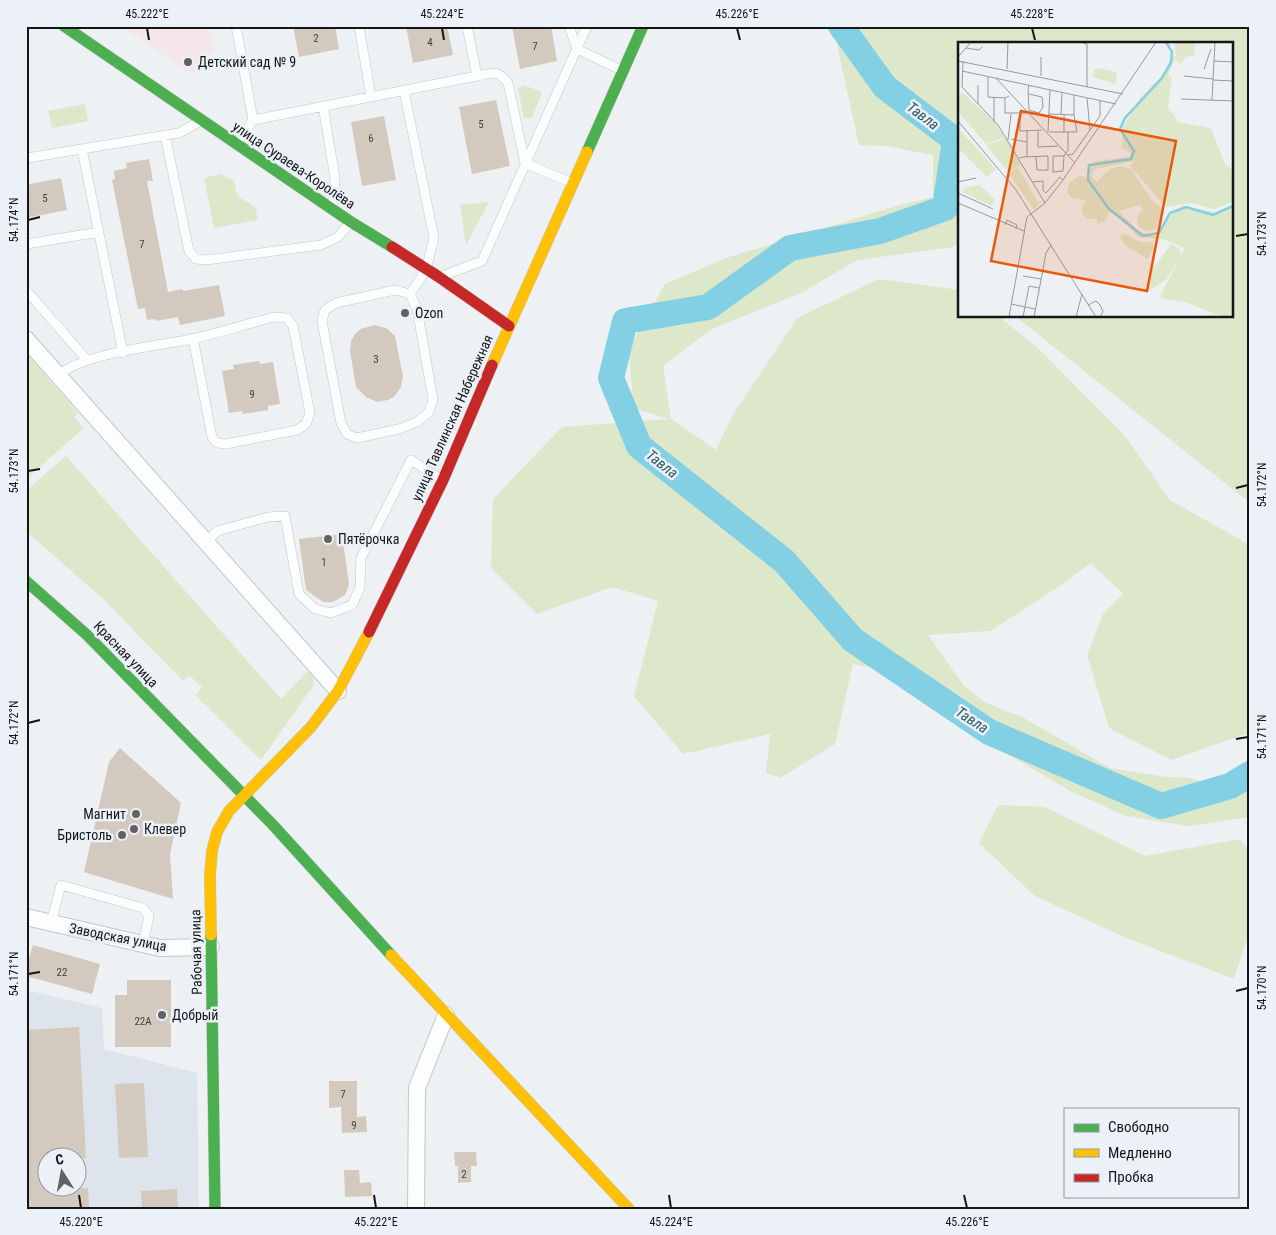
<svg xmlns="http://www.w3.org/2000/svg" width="1276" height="1235" viewBox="0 0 1276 1235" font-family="'Roboto Condensed',sans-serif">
<rect width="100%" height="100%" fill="#eef1f3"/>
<path fill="#dde4eb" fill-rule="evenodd" d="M26,990l76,18 2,41 93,24 2,136h-173zM48,1158h30v30h-30z"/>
<path fill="#f5e7e9" d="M121,26h89l4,24 -22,24z"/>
<path fill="#dde7ca" d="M837,26h413v477l-235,-187h217v-272h-272v198l-6,5 -97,13 -54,32 -93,38 -47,36 8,53 45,31 16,-34 65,-98 82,-39 81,11v26h38l41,33 86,87 45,64 80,45 -1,188 -78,27 -62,-32 -22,-73 16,-41 20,-20 -32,-31 -36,26 -65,42 -62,4 36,51 22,17 36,14 88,51 56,9 22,1 50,12 12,-4v31l-62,9 -62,-10 -54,-24 -53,-31 -98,-63 5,-19 -73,-15 -18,80 -55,34 -14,-5 4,-39 -87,20 -49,-58 24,-95 -46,-14 -75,27 -46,-46 2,-69 69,-72 107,-8 -36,-11 -4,-60 36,-64 64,-27 171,-52 33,-8v-42l-47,-9 -27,-1 -21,-95z
M524,85l18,7 -10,26h-8l-6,-29z
M85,104l3,17 -36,7 -4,-17z
M220,174l14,7 3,15 18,11 3,13 -44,8 -10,-50z
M489,202l-23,43 -6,-40z
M26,353l52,60 -4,4 10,11 -58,51z
M66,456l215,243 28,-29 4,7v9l-52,74 -66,-65 7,-8 -13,-12 -6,6 -80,-82 -77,-68v-40z
M998,805l47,2 100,49 95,-17 10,13v78l-16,49 -110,-42 -89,-41 -56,-53z"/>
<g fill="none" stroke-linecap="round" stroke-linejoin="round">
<path stroke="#83d0e4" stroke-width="26" d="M841,26l44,61 70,53 -10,68 -65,23 -90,17 -82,59 -83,14 -14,57 28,68 145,115 69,79 136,92 172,74 69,-20 20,-12"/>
</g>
<path fill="#d3c9be" d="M293,26h42l4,23 -40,8z
M406,26h41l6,29 -40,8z
M512,26h39l6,35 -37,8z
M496,100l14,66 -38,8 -13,-67z
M384,116l12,64 -34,6 -11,-64z
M149,159l4,22h-6l21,111 14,-3 1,2 36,-6 6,31 -45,9 -2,-8 -22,4 -1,-2 -8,1 -2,-12 -7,1 -26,-129 3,-1 -1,-8 13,-3 -1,-5z
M61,178l6,32 -41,8v-33z
M374,325l12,3 9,8 8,40 -2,11 -7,10 -6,3 -11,2 -11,-5 -10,-10 -6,-36 1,-10 4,-7 6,-5z
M259,361l1,3 13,-2 7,42 -12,2v4l-25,4 -1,-3 -13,2 -7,-42 12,-2 -1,-4z
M342,534l7,50 -4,11 -12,7h-10l-17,-12 -7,-51z
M120,748l61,55 -11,51 3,45 -89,-27 25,-110z
M33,945l67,19 -8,30 -66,-18v-8z
M127,980h44v67h-56v-52h12z
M79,1027l7,131h-38v30h40l1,21h-63v-163h3l-1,-16z
M329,1081h28v36l9,-1 1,16 -25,1 -1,-26 -12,1z
M144,1083l4,74 -29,1 -4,-74z
M454,1152h22l1,14h-6v16l-13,1v-17h-3z
M344,1170h15l1,13 11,-1 1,14 -27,1z
M177,1189l1,20h-36l-1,-18z"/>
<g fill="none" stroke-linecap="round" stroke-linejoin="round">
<g stroke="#c4c6c8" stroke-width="10">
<path id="lane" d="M236,26l17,94 -15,23
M359,26l12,71
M569,26l8,23 46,22
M477,76c15,-3 21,-7 31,7l17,80 47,20
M404,91l30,147 -8,32 -16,24 -15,-4 -59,13 -11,7 -3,11 19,102 6,11 10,4 42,-9 18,-7 12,-10 4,-13 -16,-90 -7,-15
M323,106l12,72 -2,29
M253,120l224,-44 -10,-50
M165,135l24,116 7,8 10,1 115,-15 17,-8 12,-14
M82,149l41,204
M26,157l1,1 152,-25 22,-12
M26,244l73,-12
M442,276l40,-15 105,-235
M26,290l61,70
M59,375c25,-22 99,-29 133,-36 27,-6 54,-15 82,-22l13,1 6,8 17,87 -4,11 -9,6 -71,14 -9,-1 -5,-6 -19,-99
M206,542l11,-11 51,-14 17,-1 14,78 16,15 16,4 21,-8 8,-17 1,-30 50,-98 31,20
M51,923l10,-38 82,23 6,8 -6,28"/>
</g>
<g stroke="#c4c6c8" stroke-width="18">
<path id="street" d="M26,339l312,352
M26,917l134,31 51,-1
M416,1209l1,-121 29,-73"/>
</g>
<g stroke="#c4c6c8" stroke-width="12">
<path id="fast" d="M64,26l287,196 41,25
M587,152l56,-126
M26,581l61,54 186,190 118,130
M211,935l4,274"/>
</g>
<g stroke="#c4c6c8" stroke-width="12">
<path id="slow" d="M492,365l95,-213
M211,935l-1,-60 2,-24 5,-19 12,-21 82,-84 27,-36 31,-59
M391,955l238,254"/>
</g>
<g stroke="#c4c6c8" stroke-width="12">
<path id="jam" d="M392,247l47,30 70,49
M369,632l74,-152 49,-115"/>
</g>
<use href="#lane" stroke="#fcfdfd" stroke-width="9"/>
<use href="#street" stroke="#fcfdfd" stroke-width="16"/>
<use href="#fast" stroke="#4caf50" stroke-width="11"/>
<use href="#slow" stroke="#ffc107" stroke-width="11"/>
<use href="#jam" stroke="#c62828" stroke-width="11"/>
</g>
<path fill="none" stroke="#141618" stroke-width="2" d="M147,28l2,12M442,28l2,12M737,28l3,12M1032,28l3,12M28,220l12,-3M1236,236l12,-2M28,471l12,-2M1236,488l12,-3M28,723l12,-3M1236,739l12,-2M28,974l12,-2M1236,991l12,-3M79,1195l2,13M374,1195l2,13M669,1195l2,13M964,1195l3,13"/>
<g fill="#606365" stroke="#ebf1f6" stroke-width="2">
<circle cx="188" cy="62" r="5"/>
<circle cx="405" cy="313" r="5"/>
<circle cx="328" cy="539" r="5"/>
<circle cx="136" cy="814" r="5"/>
<circle cx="134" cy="829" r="5"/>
<circle cx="122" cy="835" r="5"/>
<circle cx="162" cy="1015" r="5"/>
</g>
<g text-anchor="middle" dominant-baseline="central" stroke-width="5" stroke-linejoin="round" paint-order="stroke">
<g font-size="11" fill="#444342">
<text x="316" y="38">2</text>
<text x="430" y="42">4</text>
<text x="535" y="46">7</text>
<text x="481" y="124">5</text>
<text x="371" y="138">6</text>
<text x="45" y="198">5</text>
<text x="142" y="244">7</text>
<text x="376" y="359">3</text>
<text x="252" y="394">9</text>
<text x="324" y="562">1</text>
<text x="62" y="972">22</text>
<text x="143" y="1021">22А</text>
<text x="343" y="1094">7</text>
<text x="354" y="1125">9</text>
<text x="464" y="1174">2</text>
</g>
<g font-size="14" fill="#141618" stroke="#ebf1f6" text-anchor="start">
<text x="198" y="62">Детский сад № 9</text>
<text x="415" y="313">Ozon</text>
<text x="338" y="539">Пятёрочка</text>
<text x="126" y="814" text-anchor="end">Магнит</text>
<text x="144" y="829">Клевер</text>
<text x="112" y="835" text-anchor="end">Бристоль</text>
<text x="172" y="1015">Добрый</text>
</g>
<g font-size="14" fill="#141618" stroke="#ebf1f6">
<text transform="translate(294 165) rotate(34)">улица Сураева-Королёва</text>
<text transform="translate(452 418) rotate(-66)">улица Тавлинская Набережная</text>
<text transform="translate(126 654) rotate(46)">Красная улица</text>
<text transform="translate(118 937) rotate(11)">Заводская улица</text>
<text transform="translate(196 952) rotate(-91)">Рабочая улица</text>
</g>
<g font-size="15" font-style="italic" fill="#2b5966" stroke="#ebf1f6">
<text transform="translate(923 116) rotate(37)">Тавла</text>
<text transform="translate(662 464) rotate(38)">Тавла</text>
<text transform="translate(972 720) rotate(33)">Тавла</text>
</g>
</g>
<g transform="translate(958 42)">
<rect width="275" height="275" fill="#eef1f3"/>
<path d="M216,0h22l-2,14 -8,1 -5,7 -6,-5 -7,16 4,2 -4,30 10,15 33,6 14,36 8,6v32l-19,7 -23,-6 -25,4 -36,-41 5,-5 -36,7 -6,3 -1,7 5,4 13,-13 11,-3 10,3 20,30 13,11 -9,20 -10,1 -7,-5 -1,-10 6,-6 -3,-5 -21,6 19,20 15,5 5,-1 10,-17 13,-12 35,6 17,-8v113h-10l-38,-15 -21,-3 -4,-3 25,-48 -23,-9 -24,-2 -21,-22 -8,-3 -4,9 -8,3v-5h-11l-5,-8 5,-11 -15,-2 -4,-6 2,-9 10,-7 12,1 -2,-9 6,-7 35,-4v-5l-8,-3 1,-22 17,-29 28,-29 3,-13h5zM141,26l18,4 -2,12 -22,-7 1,-7zM4,50l33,31 10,14 -19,7 -28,-32v-16zM0,86l38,41 -9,8 -29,-29zM48,96l15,27 -13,7 -22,-27zM60,126l20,34 4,-2 -8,10 -25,-37zM22,143l15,15 -4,6 -29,-14 3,-4zM165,191l17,9h12l2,6 -6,11 -23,-14 -5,-8zM213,202l9,5 1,7 -15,24 -18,11 4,-21z" fill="#dde7ca"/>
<path fill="none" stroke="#83d0e4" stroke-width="2.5" d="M208,0l6,10 -1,10 -9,16 -37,40 -5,11 14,22 -3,8 -42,6 -1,15 21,29 34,27 16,-3 11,-20 16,-6 27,8 20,-9"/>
<path fill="none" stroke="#97999b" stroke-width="1" d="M122,0l7,2v42M8,6l13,2 3,-3M0,15l13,-15M83,15v19M0,19l165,33M5,19l-1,26 36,38 47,78M256,19l19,1M49,27l1,-27M246,27l7,-20M4,29l154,33M226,34l29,3M30,35v20l17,1M38,36l79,85M255,38l20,1M71,43l-1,5 1,20 10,3 4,-6 -1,-10 -13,-3M51,54l-4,2v15h21M36,55v25M129,56l3,32M223,57l52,2M254,58l3,-58M20,62v-19M91,72l25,1v-20M103,72l1,-22M62,73v16l22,-1M0,79l58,69 80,127M69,89v26M80,89v16l20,-1M90,90l2,-42M91,90h28l-3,-17M106,90v-17M53,97l16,3M50,98l3,-26M110,113l5,-1 27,-38v-16M106,114l-1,15 -10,1v-16h11l4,-6v-18M61,116l4,-1 25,-1v14h-11l-1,-13M0,140l18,-4M75,140l10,-1v9l3,3 14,-16 3,3M0,151l35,16M0,161l66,28M47,183l2,-5 10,5 -1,4M65,234l18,3M53,262l24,5M130,263l8,-4 4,4 3,6 -3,6M51,275l18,-100 18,-14 18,-23 93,-138M65,275l6,-31 10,2M76,275l12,-64 5,-8M118,275l6,-23"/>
<path fill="#e8590c" fill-opacity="0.15" stroke="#e8590c" stroke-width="2.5" d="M63,69l155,30 -29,150 -156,-30z"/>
<rect width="275" height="275" fill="none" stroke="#141618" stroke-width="2.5"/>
</g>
<rect width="1276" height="1235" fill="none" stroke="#ebf1f6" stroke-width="55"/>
<rect x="1064" y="1108" width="175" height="90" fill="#ebf1f6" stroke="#95999d"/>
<rect x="1074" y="1124" width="25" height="8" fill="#4caf50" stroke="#95999d"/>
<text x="1108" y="1132" font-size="15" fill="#141618">Свободно</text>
<rect x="1074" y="1149" width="25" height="8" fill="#ffc107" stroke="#95999d"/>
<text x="1108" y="1158" font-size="15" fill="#141618">Медленно</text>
<rect x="1074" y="1174" width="25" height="8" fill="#c62828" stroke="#95999d"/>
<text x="1108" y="1182" font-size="15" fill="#141618">Пробка</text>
<g transform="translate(62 1172) rotate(349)"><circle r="24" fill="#ebf1f6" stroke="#95999d"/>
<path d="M0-4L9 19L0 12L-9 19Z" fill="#606365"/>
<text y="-8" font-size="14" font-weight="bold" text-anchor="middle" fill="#141618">С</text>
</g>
<rect x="28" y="28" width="1220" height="1180" fill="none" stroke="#141618" stroke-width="2"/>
<g font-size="12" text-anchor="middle" fill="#141618">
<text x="147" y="18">45.222°E</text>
<text x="442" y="18">45.224°E</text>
<text x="737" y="18">45.226°E</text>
<text x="1032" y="18">45.228°E</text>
<text transform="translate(14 220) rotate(-90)" y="4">54.174°N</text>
<text transform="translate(1262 234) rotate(-90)" y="4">54.173°N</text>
<text transform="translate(14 471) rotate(-90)" y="4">54.173°N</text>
<text transform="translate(1262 485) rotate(-90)" y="4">54.172°N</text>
<text transform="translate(14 723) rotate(-90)" y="4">54.172°N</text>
<text transform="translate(1262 737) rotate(-90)" y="4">54.171°N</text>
<text transform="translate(14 974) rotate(-90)" y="4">54.171°N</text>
<text transform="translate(1262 988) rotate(-90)" y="4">54.170°N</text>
<text x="81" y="1226">45.220°E</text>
<text x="376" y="1226">45.222°E</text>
<text x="671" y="1226">45.224°E</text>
<text x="967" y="1226">45.226°E</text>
</g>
</svg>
